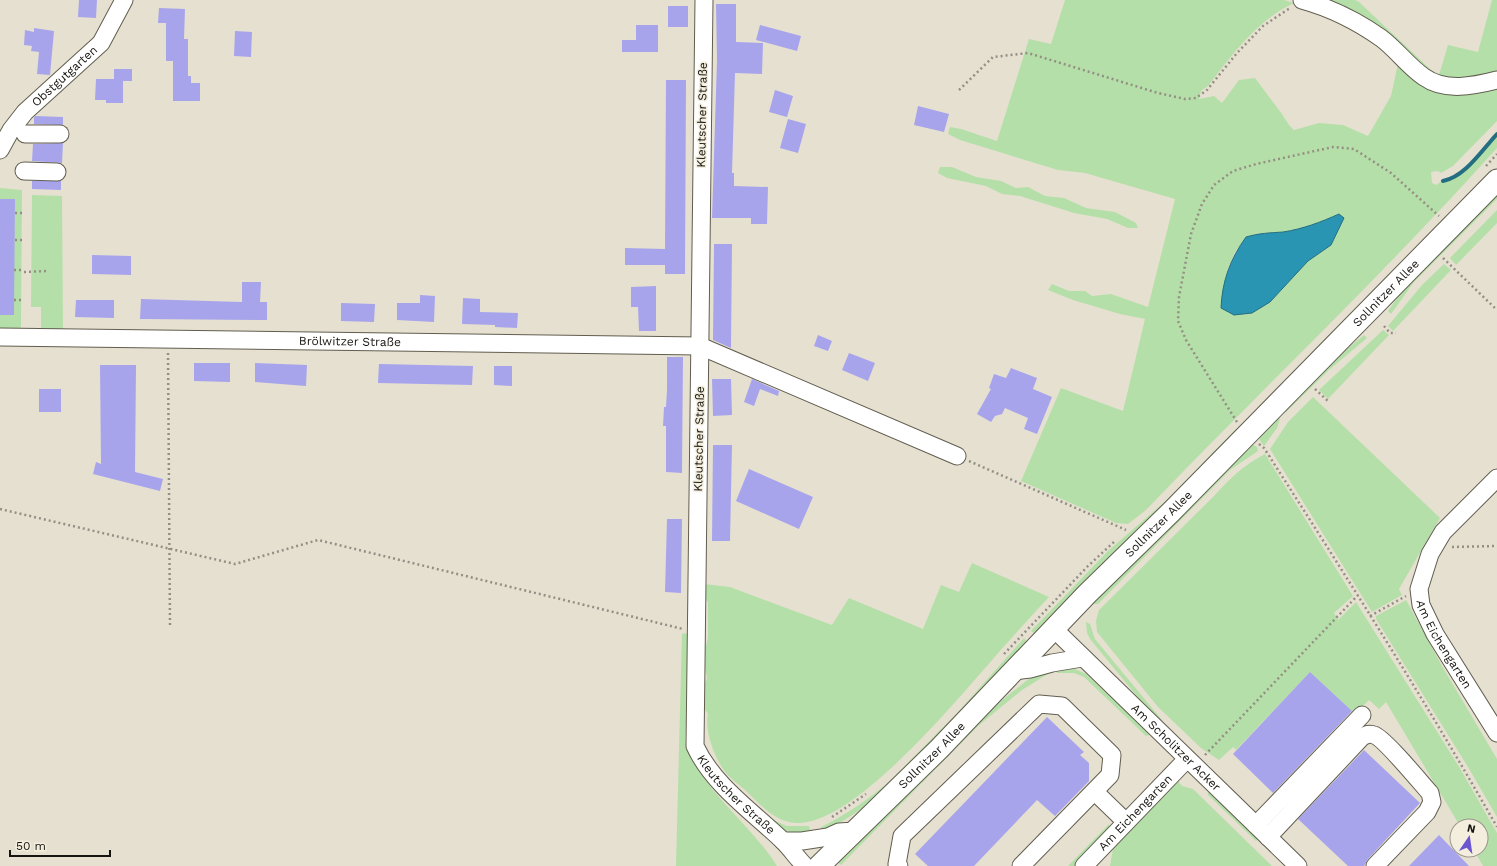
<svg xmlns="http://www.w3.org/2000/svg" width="1497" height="866" viewBox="0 0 1497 866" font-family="'Work Sans',sans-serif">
<rect width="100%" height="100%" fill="#e6e0d1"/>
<path fill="#b5dfa8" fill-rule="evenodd" d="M1065,0h219l10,3c-37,17 -62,52 -86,83l-7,5 -2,8 15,-3 8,7 17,-23 16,-2 27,36 7,11 5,5 25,-7 24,2 25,11 23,-40 8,-37 19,18 79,6v38l-44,45 -12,7 -3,-2 -7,1 1,11 5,2 5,-5 19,-5 36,-39v12c-112,125 -235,241 -351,362l-18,14 -12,-1 -95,-42 40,-93 62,23 22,-92 -25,-5 -47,-14 -25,-10 4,-6 17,7h16l7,5 19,-2 37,13 27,-108 -90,-26 -27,-3 -98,-30 -12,-6 2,-7 11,2 36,12 32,-102 22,5zM1339,214l-8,31 -23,16 -38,41 -43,-31 8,-19 11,-15c14,-4 23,-4 37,-5 20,-2 38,-10 56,-18z
M1317,0h38l4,2 71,67 9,6 9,-30 30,7 14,-52h5v74l-58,6z
M940,167h12l24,10 25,4 15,7 12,-1 17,9 19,2 22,10 29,4 21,11 2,5h-10l-21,-9 -33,-6 -54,-17 -18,-2 -16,-8 -39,-8 -9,-5z
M0,188l22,2 -1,137 -9,7h-12z
M1497,193v6l-83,83 -23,32 -3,-3 22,-31z
M32,195l30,1 1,136h-22v-25h-10z
M1497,210v13l-41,42 -6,-7z
M1444,264l7,6 -58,61 -5,-5 34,-41z
M1383,330l6,5 -61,64 -9,-9z
M1364,335l3,3 -38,32 -43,42 -3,-3 52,-50z
M1313,397l127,121 -41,71 3,6 -30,17 -102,-163 18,-27z
M1277,415l3,4 -3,9 -13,18 -7,-10z
M1236,429l4,2 -92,93 -36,30 -77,80 -4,-3 77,-80 60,-52z
M1250,443l7,4 1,4 -28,19 -132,134h-7z
M1265,454l88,142 -19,17 4,7 18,-18 105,168 36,63v33h-14l-9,-16h7v-24h-21l-74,-124 -7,7 -10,-9 -14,14 -45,-42 -74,78 -3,-3 -14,13 -18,-12 -43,-41 -61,-75 -1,-11 3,-11 116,-115c15,-17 29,-30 50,-41z
M972,563l77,34c-14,15 -28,30 -41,45 -40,44 -151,184 -212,181 -22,-1 -37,-20 -52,-34 -6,-5 -13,-10 -18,-16 -11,-14 -22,-42 -18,-59l-6,-9v-15l5,-12 -3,-15 1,-14 3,-11v-36l-6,-6 2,-12 26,3 102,38 17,-27 74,31 18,-44 18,7z
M1406,600l36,66 55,93v58l-29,-50 -92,-148v-3z
M1086,622l4,2 5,15 67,81 -3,3 -69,-84 -3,-6z
M685,633l6,3 -6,105c13,46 67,84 92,125h-101l6,-232z
M1024,638l3,4c-34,38 -68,75 -104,111 -28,29 -63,63 -101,78l-1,-4c25,-12 51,-30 72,-49l65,-66z
M1051,668v4l-29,18 -44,36 -137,139 -4,-3 146,-147 47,-37z
M1056,668l19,1 11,5 65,60 -5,2 -62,-59 -10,-4h-17z
M1178,781l4,5 11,3 79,77h-162l4,-23z
M1211,791l48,47 -3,3 -48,-46v-3z
M766,817l21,9h22l2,8c-19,2 -31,-5 -45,-17z
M1109,824v7l-35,35h-6z"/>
<path fill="#2a94b3" stroke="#246e82" d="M1339,214l5,4 -13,27 -23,16 -38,41 -18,11 -18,2 -13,-7c1,-26 9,-49 25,-71 14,-4 23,-4 37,-5 20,-3 38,-10 56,-18z"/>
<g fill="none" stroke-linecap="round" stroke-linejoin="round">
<path stroke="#246e82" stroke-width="4" d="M1443,181c22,-4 39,-31 54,-47"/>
</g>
<path fill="#a7a4ec" d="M79,0h18l-1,18 -18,-1z
M716,4h20v38l27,1 -1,31 -27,-1 -3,100h2v13l34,1 -1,37h-16v-6h-39l5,-158z
M668,6h20v21h-20z
M159,8l26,1 -1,30h4v37h3v7h9v18h-27v-40h-7v-38h-8z
M636,25h22v27h-36v-12h14z
M760,25l41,11 -4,15 -41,-11z
M34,28l20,3 -4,44 -13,-1 2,-22 -8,-1 1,-5 -8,-1 1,-15 9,2z
M235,31l17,1 -1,25 -17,-1z
M114,69h18v12h-9v22h-17v-3h-11l1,-21h18z
M666,80h20l-1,194h-20v-9h-40v-17l40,1z
M775,90l18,6 -6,21 -18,-5z
M918,106l31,8 -5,18 -30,-7z
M35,116l28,1v8l-29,-1v-6z
M788,119l18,5 -8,29 -18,-5z
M63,143l-1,20 -30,-2 1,-17z
M32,181h29v9l-29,-1z
M0,199h15l-1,116h-14z
M714,244h18l-1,104 -18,-8z
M92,255l39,1v19l-39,-1z
M242,282h19l-1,20h7v18l-127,-1 1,-20 101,3z
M656,286v45h-17l-1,-24h-7v-20z
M420,295l15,1 -1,26 -37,-2v-17h23z
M463,298l17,1v13l38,1 -1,15 -22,-1v-2l-33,-1z
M76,300h38v18l-39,-1z
M341,303l34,1 -1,18 -33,-1z
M818,335l14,6 -4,10 -14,-5z
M849,353l26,10 -7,18 -26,-11z
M667,357h16l-1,116 -16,-1v-46h-3l1,-19h2l1,-17z
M194,363h36v19l-36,-1z
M255,363l52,2 -1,21 -51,-4z
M379,364l94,2 -1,19 -94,-2z
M100,365h36l-1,107 28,7 -3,12 -67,-17 3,-12 5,2z
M494,366h18v20l-18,-1z
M1011,368l26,10 -4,11 19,8 -15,37 -13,-5 4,-11 -23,-10 -3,6 -7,2 -4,6 -14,-8 14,-25 -2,-1 5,-14 12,4z
M712,379h19l1,36 -19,1z
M752,379l27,12 -1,5 -18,-7 -6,17 -10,-4z
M39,389h22v23h-22z
M713,445h19l-2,96h-18z
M749,469l64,28 -14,32 -63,-28z
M667,519h15l-1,74 -16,-1z
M1310,672l42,39 -79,82 -40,-39z
M1047,717l37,35 -4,3 9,8v18l-34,35 -18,-16 -63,66h-46l-13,-12z
M1364,750l56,53 -52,56 -4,7h-16l-50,-47z
M1439,835l30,31h-60z"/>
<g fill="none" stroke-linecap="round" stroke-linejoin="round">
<g stroke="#615d4f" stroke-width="19">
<g id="minor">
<path id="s1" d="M704,0l-9,746c18,39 58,66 88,95 8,8 14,17 22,25"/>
<path d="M1302,0c29,8 55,21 79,38 16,12 27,28 43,39 21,15 50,9 73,3"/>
<path d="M25,134h35"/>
<path id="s2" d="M0,150l11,-20 14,-18 76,-69 23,-43"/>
<path d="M24,171l33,1"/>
<path id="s3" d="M0,337l700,9 257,110"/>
<path id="s4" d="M1497,478l-54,54 -13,22 -11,35 2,16 14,29 62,99"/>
<path id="s5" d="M1054,629l244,237"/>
<path d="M1013,671l17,-2 22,-6 30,-5"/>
<path d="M1095,792l31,30"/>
<path d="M1256,825l106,-110"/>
<path d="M1268,837l94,-100c4,-2 7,-4 12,-2 10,3 47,48 56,58l2,9 -5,10 -52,54"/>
<path d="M783,841h19l26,-4 11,-5 16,-1"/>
<path d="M899,866l-2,-2 5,-28 137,-132 23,2 50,49 -2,20 -89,91"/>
<path id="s6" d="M1084,866l103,-107"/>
</g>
</g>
<g stroke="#615d4f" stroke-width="23">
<g id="major">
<path id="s7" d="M819,866l120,-117 148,-155 84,-82 326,-332"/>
</g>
</g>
<path stroke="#948f84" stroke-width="2.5" stroke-dasharray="2 3" stroke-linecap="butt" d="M959,90l34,-33 35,-4 130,40 27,6 11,-1 11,-8 30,-37 26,-27 27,-18
M1486,166l11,-12
M15,213h9
M15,240h9
M1443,258l54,52
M14,270h10
M24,272l24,-1
M14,300h10
M1384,326l6,7h6
M168,353l2,275
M1315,389l14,13
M1237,422l-51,-82 -8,-19 1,-24 12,-63 11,-30 12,-19 19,-14 23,-7 77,-17 21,2 37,24 48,43
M1259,444l5,4c80,125 160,250 233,379
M969,461l157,69
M0,509l235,55 83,-24 365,89
M1452,547l45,-1
M1370,616l36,-20
M1004,654l84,-88 27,-25
M1205,755l153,-160
M832,817l34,-23"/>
<use href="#minor" stroke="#fff" stroke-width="17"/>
<use href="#major" stroke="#fff" stroke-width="21"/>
</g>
<g text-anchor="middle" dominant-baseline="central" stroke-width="3" stroke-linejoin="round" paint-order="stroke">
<g font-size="12" fill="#16140f" stroke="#f3eede">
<text stroke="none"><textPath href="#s2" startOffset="99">Obstgutgarten</textPath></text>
<text transform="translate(702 115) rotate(-89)">Kleutscher Straße</text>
<text stroke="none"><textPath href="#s7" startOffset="806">Sollnitzer Allee</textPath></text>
<text stroke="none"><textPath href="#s3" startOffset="350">Brölwitzer Straße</textPath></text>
<text transform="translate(699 439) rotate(-89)">Kleutscher Straße</text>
<text stroke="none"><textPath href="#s7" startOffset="482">Sollnitzer Allee</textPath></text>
<text stroke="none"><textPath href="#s4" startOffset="200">Am Eichengarten</textPath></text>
<text stroke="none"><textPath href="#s5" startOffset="170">Am Scholitzer Acker</textPath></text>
<text stroke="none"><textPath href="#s7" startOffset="158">Sollnitzer Allee</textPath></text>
<text stroke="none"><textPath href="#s1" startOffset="810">Kleutscher Straße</textPath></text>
<text stroke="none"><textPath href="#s6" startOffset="74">Am Eichengarten</textPath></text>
</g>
</g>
<g transform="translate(1469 838) rotate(13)"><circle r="19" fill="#f3eede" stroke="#9b978b"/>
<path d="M0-3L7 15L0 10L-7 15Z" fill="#6c56cf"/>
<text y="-6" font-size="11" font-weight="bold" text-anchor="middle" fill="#16140f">N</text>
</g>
<path d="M10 850v6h100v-6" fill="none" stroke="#16140f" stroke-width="2"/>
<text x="16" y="850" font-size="12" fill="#16140f" stroke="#f3eede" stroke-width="3" paint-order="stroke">50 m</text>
</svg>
